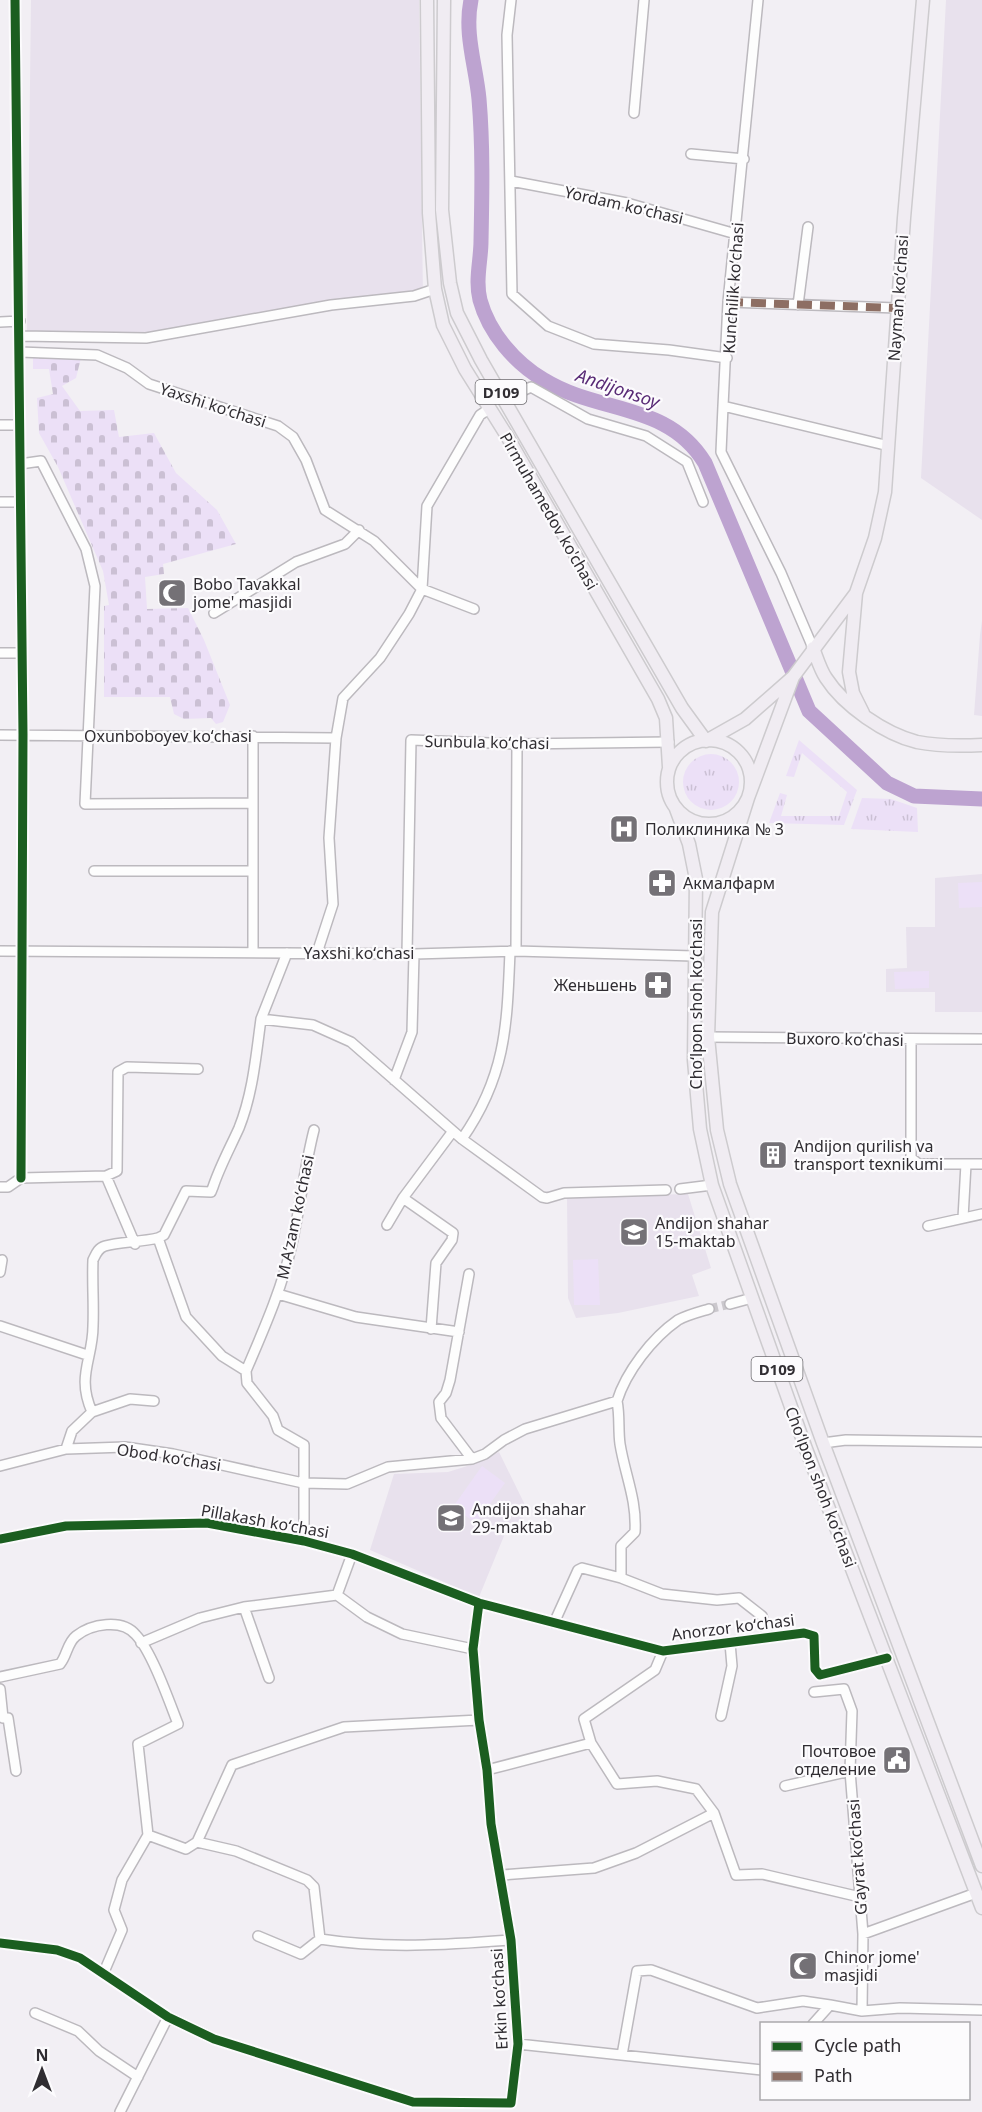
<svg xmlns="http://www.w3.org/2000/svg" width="982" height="2112" viewBox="0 0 982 2112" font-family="'Noto Sans',sans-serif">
<defs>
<pattern id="grass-tufts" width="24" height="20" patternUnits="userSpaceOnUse" patternTransform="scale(1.5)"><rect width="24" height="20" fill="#ece0f7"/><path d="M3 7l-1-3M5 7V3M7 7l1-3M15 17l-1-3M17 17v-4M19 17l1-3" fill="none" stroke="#cbc0d4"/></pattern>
<pattern id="cemetery-stones" width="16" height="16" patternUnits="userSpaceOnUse" patternTransform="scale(1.5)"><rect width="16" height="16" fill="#ece0f7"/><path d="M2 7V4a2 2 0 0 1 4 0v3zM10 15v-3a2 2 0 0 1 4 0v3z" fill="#cbc0d4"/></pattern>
</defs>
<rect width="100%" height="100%" fill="#f2eff4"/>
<path fill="#e8e1ed" d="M31,0h388l4,298 -93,5 -196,33 -107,-2z
M946,0h36v520l-61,-42z
M982,621v95l-8,-1 6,-80z
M982,874v138h-47v-20h-49v-23l21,-1 -1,-41h29v-49z
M688,1194l23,74 -19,7 7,21 -81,17 -42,5 -8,-20 -1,-101z
M499,1452l26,53 -5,28 -14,-2 -27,66 -109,-47 24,-76 54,-2 29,-9z"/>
<path fill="url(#grass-tufts)" d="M799,740l58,50 -13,35 -75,-2 11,-30 7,2 -6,21h58l8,-24 -45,-39 -8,24 -8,-1z
M683 782a28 28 0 1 1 56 0a28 28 0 1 1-56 0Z
M862,798l29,1 26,9 1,24 -67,-3z"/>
<path fill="url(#cemetery-stones)" d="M33,358h48l-5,20 -14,8 18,25 34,-1 5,27 35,-4 22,40 41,37 19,34 -73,20 1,10 -19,3 2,32 41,-1 16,32 26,65 -7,17 -7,2 -5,-6 -27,1 -10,-5 -4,-17h-66v-91l5,-1 -6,-34 -45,-104 -19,-34 -2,-35 16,-4 -4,-25h-16z"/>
<path fill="#ece0f7" d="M982,882v25l-23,1 -1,-25z
M929,971v17l-34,1 -1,-17z
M598,1259l2,46h-26l-1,-45z
M482,1466l23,17 -29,40 -23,-16z"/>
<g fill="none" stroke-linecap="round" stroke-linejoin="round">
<path stroke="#bda3d0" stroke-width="15" d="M471,0c-7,34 5,66 8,99 4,47 3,95 2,142 0,19 -6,39 -1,59 9,33 35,63 64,80 55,34 124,22 161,83l104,248 78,72 27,13 68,3"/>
<path stroke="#cbc8cd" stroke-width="9" stroke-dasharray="9 4.5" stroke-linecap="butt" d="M709,1309l21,-5"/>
<g stroke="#bcb9be" stroke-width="12">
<path id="minor" d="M15,0l8,734 -2,444
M511,0l-4,35 5,259 36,32 46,18 75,6 58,8
M758,0l-30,302 -5,104 166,40
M634,113l10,-113
M691,154l53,5
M511,181l116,22 109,31
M728,302l169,6
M798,305l10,-78
M0,322l20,-1
M20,336l126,2 185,-33 83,-9 21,-7
M20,352l77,3 30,13 22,16 129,42 15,11 13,23 19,50 49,31 48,48 52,20
M505,399l26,-12 57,32 58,17 41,26 16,40
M723,406l-2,46 60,121 32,75
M0,425h20
M20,464l21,-3 45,88 9,37 -10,218 166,-1
M0,502h21
M214,613l82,-51 49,-18 14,-14
M0,653h22
M0,735l336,3
M253,736v216
M94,871h157
M0,951l414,3 102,-3 178,5
M516,951l1,-207
M317,953l16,-49 -4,-66 7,-100 7,-40 37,-40 29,-44 13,-25 5,-83 53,-91 9,-6
M407,954l4,-214 106,4 152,-2
M261,1019l26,-66
M708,1037l274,2
M911,1040v118l8,6h63
M394,1080l18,-48 2,-78
M462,1139c44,-63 45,-113 48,-188
M106,1176l29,68
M0,1187h8l13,-9 85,-2 11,-5 1,-99 9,-5 71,2
M680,1189l32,-4
M963,1218l3,-54
M387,1225l16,-27
M928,1226l54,-12
M158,1238l6,-3 22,-44 25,1 2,-5c7,-21 17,-39 26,-59 14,-35 17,-73 22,-109l52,6 38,17 111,97 80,58 5,1 17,-5 102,-3
M0,1272l2,-12
M469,1274l-19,106 -4,13 -7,9 2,16 31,41
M278,1294l78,23 103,15
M730,1304l22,-6
M0,1326l87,29
M431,1329l5,-66 16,-23 1,-7 -50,-35 50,-67
M617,1401c3,15 1,29 3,43 5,31 17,56 15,88l-14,14v32
M92,1412l38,-13 24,2
M823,1443l23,-3 136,2
M66,1449l6,-18 20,-19c-16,-36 1,-53 1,-86 1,-22 -1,-44 0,-66 3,-6 5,-12 12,-14 14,-4 36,-4 53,-8l28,79 36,39 24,15
M0,1466l66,-17 59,-2 48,7 130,29 44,1 41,-17 84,-8 13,-5 19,-14 21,-11 92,-28c9,-29 35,-63 61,-81 9,-5 21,-8 31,-11
M0,1539l66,-13 141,-3 97,18 48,13 127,49 184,48 141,-18 10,3 1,33 5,6 67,-17
M304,1541v-96l-26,-15 -5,-14 -26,-33 -1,-12c17,-40 35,-80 45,-123 9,-39 13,-79 23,-118
M337,1595l30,22 35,17 71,15
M244,1607l25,71
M554,1623l24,-53 4,-2 39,10 41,16 55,6 22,-2 23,18 6,21
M141,1643l59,-25 44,-11 93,-12 15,-41
M663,1651l-8,19 -71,49 7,24 26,41 40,-3 39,8 18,24 22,62 26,-1 98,23
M0,1677l60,-13c7,-8 7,-21 16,-28 15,-12 46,-18 60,-1 16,17 33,66 42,89l-40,20 10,91 -26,45 -8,30 8,20 -18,42
M0,1689l3,29h5l8,53
M814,1692l30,-3 8,22 -2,60
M721,1716l11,-50 -2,-23
M487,1770l104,-27
M785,1786l65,-15 13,163 -1,77
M148,1835l38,14 11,-7 35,-77 112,-38 135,-7
M197,1842l39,9 71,29 7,7 6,52c64,10 126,6 191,1
M502,1875l92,-7 42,-15 78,-40
M863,1934l113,-41
M258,1936l43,18 19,-15
M0,1943l57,7 23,8 88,59 46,22 199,63 98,1 7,-59 -7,-104 -20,-116 -4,-54 -8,-50 -6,-71 6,-46
M35,2013l43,18 21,20 39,26
M813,2024l17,-19 32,6 38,-3 82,2
M518,2044l244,26
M622,2055l15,-84 14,-1 106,38 46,-7 27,4
M120,2112l48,-95"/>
</g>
<g stroke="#cdcbce" stroke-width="15">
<path id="major" d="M427,0l2,213 6,76 8,36 22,44 42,67 151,263 8,19 3,49
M444,0l-2,210 8,73 7,30 24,47 201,348 24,33 39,-22 48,-42 63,-84
M813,648c4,10 7,21 13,30 18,28 59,56 91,64 20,4 44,4 65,3
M793,677l-45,121 -36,114 -4,125 9,93 13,54 93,259 159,423
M863,713l-10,-20 -4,-21 7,-79 19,-55 10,-46 19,-274 19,-218
M667 782a42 42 0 1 1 84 0a42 42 0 1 1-84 0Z
M676,809l13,35 7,35 -2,181 6,69 12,56 94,264 176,459"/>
</g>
<use href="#minor" stroke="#fdfdfd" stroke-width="9"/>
<use href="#major" stroke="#f0ecf2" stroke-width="12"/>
<path stroke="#8d6e63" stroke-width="8" stroke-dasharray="15 8" stroke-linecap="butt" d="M728,302l169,6"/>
<g stroke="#fcfbfd" stroke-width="13">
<path id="cycleway" d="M15,0l8,734 -2,444
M0,1539l66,-13 141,-3 97,18 48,13 127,49 184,48 141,-18 10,3 1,33 5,6 67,-17
M0,1943l57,7 23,8 88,59 46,22 199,63 98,1 7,-59 -7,-104 -20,-116 -4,-54 -8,-50 -6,-71 6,-46"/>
</g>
<use href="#cycleway" stroke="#1b5e20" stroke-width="9"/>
</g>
<defs>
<g id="mosque-square" transform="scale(1.5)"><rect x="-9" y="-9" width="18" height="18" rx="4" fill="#747176" stroke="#fcfbfd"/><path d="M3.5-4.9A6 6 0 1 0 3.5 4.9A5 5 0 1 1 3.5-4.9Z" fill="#fff"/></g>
<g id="hospital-square" transform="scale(1.5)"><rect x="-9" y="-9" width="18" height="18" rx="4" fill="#747176" stroke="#fcfbfd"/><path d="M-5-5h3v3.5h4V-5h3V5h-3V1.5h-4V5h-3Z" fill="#fff"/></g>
<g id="pharmacy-square" transform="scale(1.5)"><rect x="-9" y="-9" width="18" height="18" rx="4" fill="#747176" stroke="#fcfbfd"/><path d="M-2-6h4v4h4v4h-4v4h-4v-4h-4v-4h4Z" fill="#fff"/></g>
<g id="building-square" transform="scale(1.5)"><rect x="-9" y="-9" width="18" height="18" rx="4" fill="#747176" stroke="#fcfbfd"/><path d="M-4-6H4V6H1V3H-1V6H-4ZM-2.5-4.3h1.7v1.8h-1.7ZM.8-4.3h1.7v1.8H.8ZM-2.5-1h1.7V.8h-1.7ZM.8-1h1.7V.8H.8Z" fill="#fff"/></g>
<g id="school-square" transform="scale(1.5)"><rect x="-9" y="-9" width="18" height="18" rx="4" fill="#747176" stroke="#fcfbfd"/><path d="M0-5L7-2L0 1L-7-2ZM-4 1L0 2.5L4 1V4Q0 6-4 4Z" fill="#fff"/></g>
<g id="civic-square" transform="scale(1.5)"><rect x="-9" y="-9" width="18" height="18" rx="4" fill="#747176" stroke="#fcfbfd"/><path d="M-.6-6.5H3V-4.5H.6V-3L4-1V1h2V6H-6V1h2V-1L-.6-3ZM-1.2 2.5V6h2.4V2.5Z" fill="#fff"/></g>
</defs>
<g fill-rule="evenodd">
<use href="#mosque-square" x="172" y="593"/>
<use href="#hospital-square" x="624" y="829"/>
<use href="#pharmacy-square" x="662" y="883"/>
<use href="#pharmacy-square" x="658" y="985"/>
<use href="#building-square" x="773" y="1155"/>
<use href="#school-square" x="634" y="1232"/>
<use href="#school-square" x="451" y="1518"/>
<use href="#civic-square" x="897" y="1760"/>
<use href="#mosque-square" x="803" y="1966"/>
</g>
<g text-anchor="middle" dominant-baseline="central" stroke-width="4.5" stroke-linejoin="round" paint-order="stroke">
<g fill="#fcfbfd" stroke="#6d6b6f" stroke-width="1.5">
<rect x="475.5" y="380" width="51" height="24" rx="4.5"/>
<rect x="751.5" y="1357" width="51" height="24" rx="4.5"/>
</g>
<g font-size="15" font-weight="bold" fill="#302d32">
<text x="501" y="392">D109</text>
<text x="777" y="1369">D109</text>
</g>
<g font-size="16" fill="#302d32" stroke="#fcfbfd">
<text transform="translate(624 205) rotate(13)">Yordam koʻchasi</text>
<text transform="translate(733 288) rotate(-86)">Kunchilik koʻchasi</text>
<text transform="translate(898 298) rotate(-86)">Nayman koʻchasi</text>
<text transform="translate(213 405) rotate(18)">Yaxshi koʻchasi</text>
<text transform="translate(549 511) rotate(60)">Pirmuhamedov ko'chasi</text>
<text x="168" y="736">Oxunboboyev koʻchasi</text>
<text transform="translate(487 742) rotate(1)">Sunbula koʻchasi</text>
<text x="359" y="953">Yaxshi koʻchasi</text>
<text transform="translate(696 1004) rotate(-90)">Choʻlpon shoh koʻchasi</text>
<text transform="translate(845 1039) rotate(1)">Buxoro koʻchasi</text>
<text transform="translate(295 1217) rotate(-78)">M.Aʻzam koʻchasi</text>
<text transform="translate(169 1457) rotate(9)">Obod koʻchasi</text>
<text transform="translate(821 1487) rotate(69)">Choʻlpon shoh koʻchasi</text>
<text transform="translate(265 1521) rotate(10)">Pillakash koʻchasi</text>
<text transform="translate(733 1627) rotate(-7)">Anorzor koʻchasi</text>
<text transform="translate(857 1857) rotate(-94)">Gʻayrat koʻchasi</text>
<text transform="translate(499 1999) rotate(-93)">Erkin koʻchasi</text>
</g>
<g font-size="16" fill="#302d32" stroke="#fcfbfd" text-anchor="start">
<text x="193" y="584">Bobo Tavakkal<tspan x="193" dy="18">jome' masjidi</tspan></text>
<text x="645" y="829">Поликлиника № 3</text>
<text x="683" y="883">Акмалфарм</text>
<text x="637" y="985" text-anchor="end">Женьшень</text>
<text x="794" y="1146">Andijon qurilish va<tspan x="794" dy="18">transport texnikumi</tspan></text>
<text x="655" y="1223">Andijon shahar<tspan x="655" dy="18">15-maktab</tspan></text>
<text x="472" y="1509">Andijon shahar<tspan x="472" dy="18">29-maktab</tspan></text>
<text x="876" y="1751" text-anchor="end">Почтовое<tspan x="876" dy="18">отделение</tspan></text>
<text x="824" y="1957">Chinor jome'<tspan x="824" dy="18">masjidi</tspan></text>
</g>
<g font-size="18" font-style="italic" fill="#592b76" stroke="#fcfbfd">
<text transform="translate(618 388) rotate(19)">Andijonsoy</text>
</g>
</g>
<rect x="760" y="2022" width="210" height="78" fill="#fcfbfd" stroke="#aaa9ac" stroke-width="1.5"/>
<rect x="772" y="2042" width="30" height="9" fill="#1b5e20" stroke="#aaa9ac" stroke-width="1.5"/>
<text x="814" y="2052" font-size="18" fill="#302d32">Cycle path</text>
<rect x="772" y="2072" width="30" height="9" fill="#8d6e63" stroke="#aaa9ac" stroke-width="1.5"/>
<text x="814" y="2082" font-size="18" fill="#302d32">Path</text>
<g transform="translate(42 2070)" stroke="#fcfbfd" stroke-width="4.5" paint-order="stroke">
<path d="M0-4.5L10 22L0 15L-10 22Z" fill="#302d32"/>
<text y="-9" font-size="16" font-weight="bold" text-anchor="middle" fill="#302d32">N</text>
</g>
</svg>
